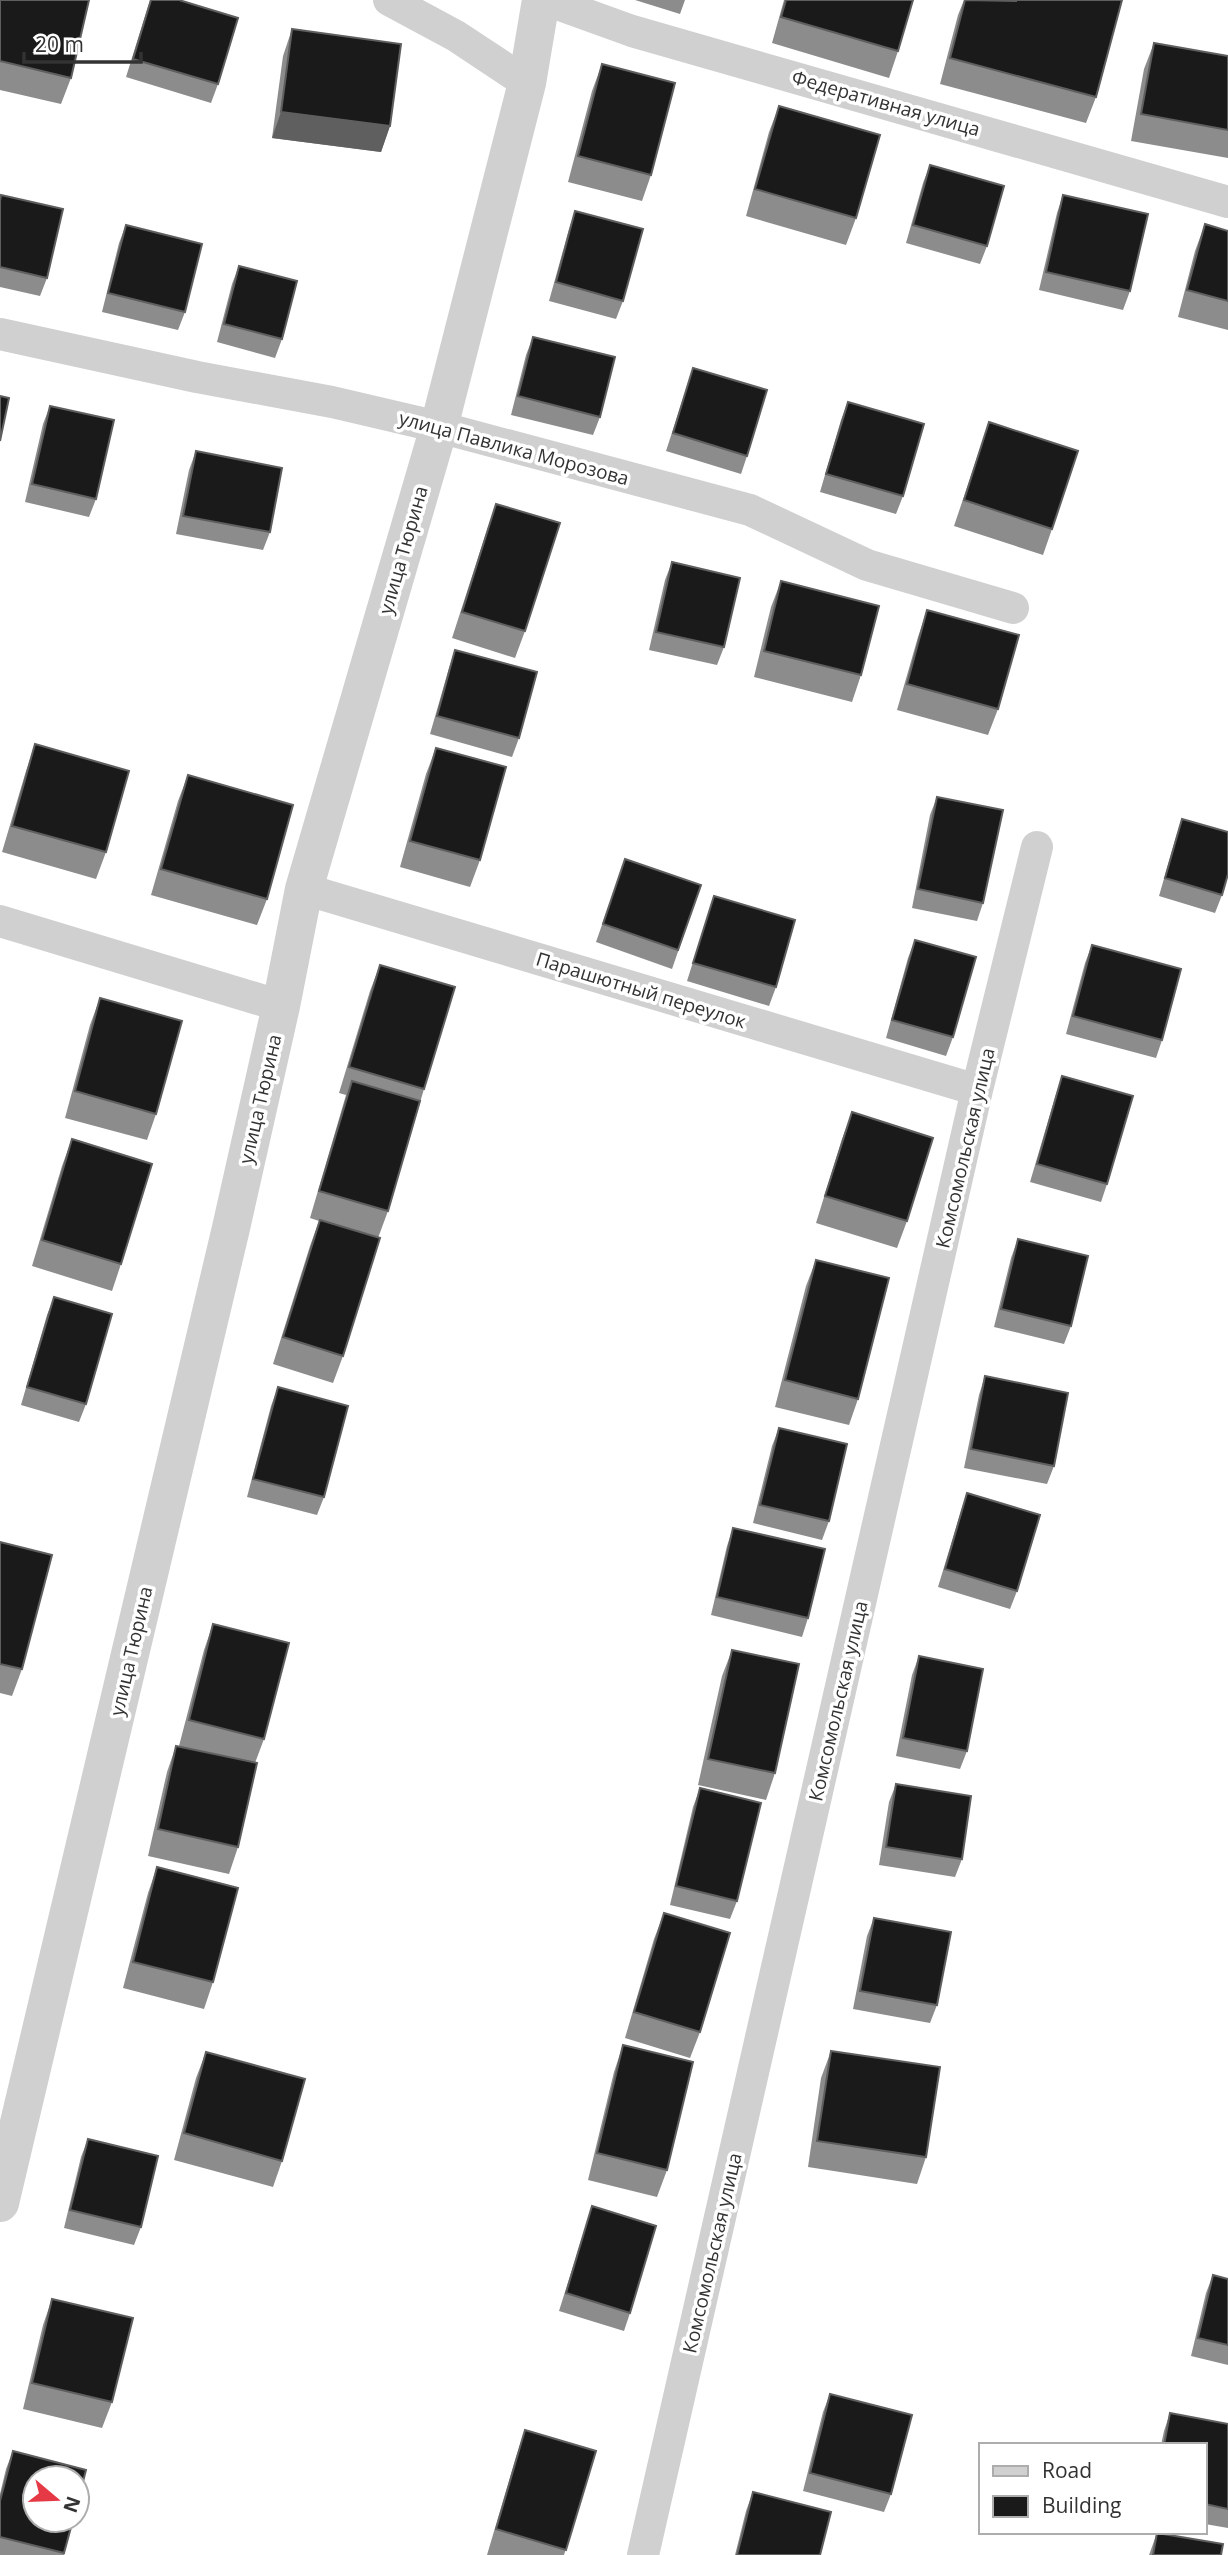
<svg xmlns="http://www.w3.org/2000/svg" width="1228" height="2555" viewBox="0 0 1228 2555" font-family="'Open Sans',sans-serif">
<rect width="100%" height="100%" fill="#fff"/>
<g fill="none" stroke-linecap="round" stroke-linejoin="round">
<path stroke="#d0d0d0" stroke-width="32" d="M389,0l67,36 71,47
M546,0l86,31 596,171
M0,334l197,43 135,25 107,25 311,83 117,55 146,43
M304,889l673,201
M0,921l281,85
M643,2555l334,-1465 60,-243"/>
<path stroke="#d0d0d0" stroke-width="38" d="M0,2203l231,-975 50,-222 23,-117 135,-462 88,-344 14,-83"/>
</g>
<path fill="#8c8c8c" d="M0,0l71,78 -10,26 -61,-14z
M150,0l68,84 -7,19 -85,-26z
M635,0h50l-5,14z
M784,0h129l-15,51 -9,27 -117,-35z
M964,0h158l-26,97 -10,26 -146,-39 18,-69z
M292,29l98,97 -9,26 -109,-14 11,-82z
M1154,43l74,13v102l-97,-17 13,-72z
M602,64l49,111 -9,26 -74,-19 24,-91z
M779,106l77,112 -10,27 -100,-29 23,-84z
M930,165l57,81 -7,18 -74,-21 17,-60z
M1063,195l67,96 -7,19 -84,-20 18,-77z
M0,199l47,79 -7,18 -40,-9z
M575,211l48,90 -7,18 -67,-18 20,-72z
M1205,224l23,7v99l-50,-13 17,-66z
M126,225l59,87 -7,18 -76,-18 17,-69z
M239,266l43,73 -7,19 -58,-16 15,-58z
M533,337l67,80 -7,18 -82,-20 15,-60z
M693,368l54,88 -6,18 -75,-23z
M848,402l55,94 -7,18 -76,-22 21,-72z
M50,406l46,93 -7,18 -64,-15 18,-78z
M989,422l63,107 -9,26 -89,-29z
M196,451l74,81 -7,18 -87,-16 13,-64z
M496,504l29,127 -10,27 -63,-20 35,-108z
M672,562l52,85 -7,18 -68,-15 16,-70z
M781,581l80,94 -9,27 -98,-25 17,-70z
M927,610l71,99 -10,26 -91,-25 21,-73z
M455,650l64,88 -7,19 -82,-23 19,-66z
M35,744l71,108 -10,27 -94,-27 24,-81z
M436,748l44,112 -10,27 -70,-20 26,-93z
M188,775l79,124 -10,26 -106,-30 27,-94z
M937,797l46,106 -6,18 -65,-13 18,-93z
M1182,819l40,76 -7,18 -56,-17 17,-59z
M625,859l76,26 -29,84 -76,-27z
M714,896l62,91 -7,19 -82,-25z
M915,940l38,97 -7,19 -60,-18 22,-80z
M1092,945l70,95 -6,18 -90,-24 19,-71z
M380,965l44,124 -36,122 -10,27 -35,118 -10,27 -60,-19 37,-118 9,-25 -9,-3 36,-123 -7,-2 31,-102z
M100,998l56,116 -9,26 -82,-22 25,-93z
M1062,1076l45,108 -6,18 -71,-20 26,-88z
M852,1112l55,109 -10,27 -81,-25 26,-84z
M72,1139l49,125 -9,27 -80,-25 30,-100z
M1018,1239l53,87 -7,18 -70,-17 17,-69z
M816,1260l42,139 -9,26 -74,-18 31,-121z
M54,1297l32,107 -7,18 -58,-17 26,-90z
M985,1376l69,90 -7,18 -83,-16 15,-73z
M278,1387l46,110 -7,18 -70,-18 24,-91z
M779,1428l50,93 -7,19 -69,-17 19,-77z
M967,1493l50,98 -7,18 -72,-22 23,-76z
M733,1528l75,90 -6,19 -91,-22 16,-69z
M0,1542l22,127 -10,27 -12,-3z
M213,1624l51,115 -9,24 -17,84 -9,27 -81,-18 19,-84 9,-26h3l25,-96z
M732,1650l43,123 -9,27 -68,-15 24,-109z
M919,1656l48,95 -7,18 -64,-13 16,-81z
M896,1784l66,75 -7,18 -76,-12 10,-63z
M700,1788l37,113 -7,18 -60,-14 23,-98z
M157,1867l56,115 -9,27 -81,-21 25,-95z
M664,1913l36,119 -10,26 -65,-20 29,-99z
M874,1918l63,87 -7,18 -77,-14 14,-73z
M623,2045l44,125 -10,27 -69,-17 26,-108z
M831,2051l95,106 -9,27 -109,-17 13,-89z
M206,2052l76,109 -9,26 -99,-27 22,-82z
M88,2139l53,88 -7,18 -70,-17 17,-71z
M592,2206l38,107 -6,18 -65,-20z
M1213,2275l15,4v86l-37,-9 15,-63z
M52,2299l60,103 -10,26 -79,-19 20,-84z
M830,2394l61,100 -7,18 -81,-21 20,-79z
M1170,2413l58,11v104l-23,-4v-79h-44l3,-14z
M525,2430l71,21 -32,104h-77l29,-98z
M13,2451l60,69 -9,35h-64v-61l6,-25z
M753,2492l67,63h-85l11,-44z
M1157,2533l64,22h-72z"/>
<path fill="#5f5f5f" d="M281,112l109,14 -9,26 -109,-14z"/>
<path fill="#1a1a1a" stroke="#5f5f5f" stroke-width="2" d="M0,0h89l-18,78 -71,-17z
M151,0h28l59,18 -20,66 -85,-25z
M786,0h127l-15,51 -117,-34z
M965,0l51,1v-1h106l-26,97 -146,-39z
M292,29l109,15 -11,82 -109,-14z
M1154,43l74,13v74l-87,-16z
M602,64l73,19 -24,92 -73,-19z
M779,106l101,29 -24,83 -101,-29z
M930,165l74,21 -17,60 -74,-21z
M1,195l62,14 -16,69 -47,-11v-66z
M1063,195l85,19 -18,77 -84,-19z
M575,211l68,18 -20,72 -67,-19z
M1205,224l23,7v70l-41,-11z
M126,225l76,19 -17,68 -77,-19z
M239,266l58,15 -15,58 -58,-15z
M533,337l82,20 -15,60 -82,-21z
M693,368l74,22 -20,66 -74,-23z
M0,396l9,2 -9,43z
M848,402l76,22 -21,72 -77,-22z
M50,406l64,14 -18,79 -64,-15z
M989,422l89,29 -26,78 -88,-29z
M196,451l86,17 -12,64 -87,-16z
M496,504l64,19 -35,108 -63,-19z
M672,562l68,16 -16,69 -68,-15z
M781,581l98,25 -18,69 -97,-24z
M927,610l92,25 -21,74 -91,-25z
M455,650l82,22 -18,66 -82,-22z
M35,744l94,27 -23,81 -94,-26z
M436,748l70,19 -26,93 -70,-19z
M188,775l105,30 -26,94 -106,-30z
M937,797l66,13 -20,93 -65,-14z
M1182,819l46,13v42l-6,21 -57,-17z
M625,859l76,26 -23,65 -75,-26z
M714,896l81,24 -19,67 -83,-24z
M915,940l61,17 -23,80 -61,-17z
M1092,945l89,24 -19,71 -89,-24z
M380,965l75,22 -31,102 -75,-22z
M100,998l82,23 -26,93 -81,-23z
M1062,1076l71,20 -26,88 -70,-20z
M352,1081l68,20 -32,110 -69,-20z
M852,1112l81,26 -26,83 -82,-25z
M72,1139l80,25 -31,100 -79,-24z
M320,1220l60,18 -37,118 -60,-19z
M1018,1239l70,17 -17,70 -70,-17z
M816,1260l73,18 -31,121 -73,-19z
M54,1297l58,17 -26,90 -59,-17z
M985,1376l83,17 -14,73 -83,-17z
M278,1387l70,19 -24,91 -71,-18z
M779,1428l68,16 -18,77 -69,-16z
M967,1493l73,22 -23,76 -72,-22z
M733,1528l92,21 -17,69 -91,-21z
M0,1542l52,13 -30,114 -22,-5z
M213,1624l76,19 -25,96 -75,-19z
M732,1650l67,14 -24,109 -67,-14z
M919,1656l64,13 -16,82 -64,-13z
M176,1746l81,17 -19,84 -80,-18z
M896,1784l75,12 -9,63 -76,-12z
M700,1788l61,15 -24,98 -61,-15z
M157,1867l81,21 -25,94 -80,-20z
M664,1913l66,20 -30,99 -66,-20z
M874,1918l77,14 -14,73 -77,-14z
M623,2045l70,17 -26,108 -70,-17z
M831,2051l109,16 -14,90 -109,-16z
M206,2052l99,27 -23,82 -98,-28z
M88,2139l70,17 -17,71 -71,-17z
M592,2206l64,20 -26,87 -64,-20z
M1213,2275l15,4v66l-30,-7z
M52,2299l81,19 -21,84 -80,-19z
M830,2394l82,21 -21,79 -81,-21z
M1170,2413l58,11v85l-23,-5v-59h-41z
M525,2430l71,21 -30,99 -70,-21z
M13,2451l73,19 -9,35v-27h-42v42h38l-9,33 -64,-16v-36z
M753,2492l78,20 -11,43h-83z
M1157,2533l66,11 -2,11h-68z"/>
<g text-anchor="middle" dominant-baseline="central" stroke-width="7" stroke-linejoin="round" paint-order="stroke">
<g font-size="19" fill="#333" stroke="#fff">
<text transform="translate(886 103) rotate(16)">Федеративная улица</text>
<text transform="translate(514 448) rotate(15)">улица Павлика Морозова</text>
<text transform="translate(403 550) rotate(-74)">улица Тюрина</text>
<text transform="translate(641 990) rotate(17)">Парашютный переулок</text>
<text transform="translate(260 1099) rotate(-77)">улица Тюрина</text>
<text transform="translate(965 1148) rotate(-77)">Комсомольская улица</text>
<text transform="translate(131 1651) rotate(-77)">улица Тюрина</text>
<text transform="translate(838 1701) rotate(-77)">Комсомольская улица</text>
<text transform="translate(712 2253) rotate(-77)">Комсомольская улица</text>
</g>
</g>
<rect x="979" y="2443" width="228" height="91" fill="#ffffff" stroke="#adadad" stroke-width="2"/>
<rect x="993" y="2466" width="35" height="10" fill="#d0d0d0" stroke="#adadad" stroke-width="2"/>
<text x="1042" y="2478" font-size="21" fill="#333333">Road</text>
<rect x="993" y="2496" width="35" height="21" fill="#1a1a1a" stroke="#adadad" stroke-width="2"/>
<text x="1042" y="2513" font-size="21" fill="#333333">Building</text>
<g transform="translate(56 2499) rotate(109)"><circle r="33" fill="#ffffff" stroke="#adadad" stroke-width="2"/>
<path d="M0-5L12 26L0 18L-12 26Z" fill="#e63946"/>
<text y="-10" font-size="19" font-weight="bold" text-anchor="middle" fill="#333333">N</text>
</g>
<path d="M24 52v10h117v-10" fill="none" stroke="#333333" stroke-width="3.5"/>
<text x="35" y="52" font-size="21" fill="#333333" stroke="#ffffff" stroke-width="5" paint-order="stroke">20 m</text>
</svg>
